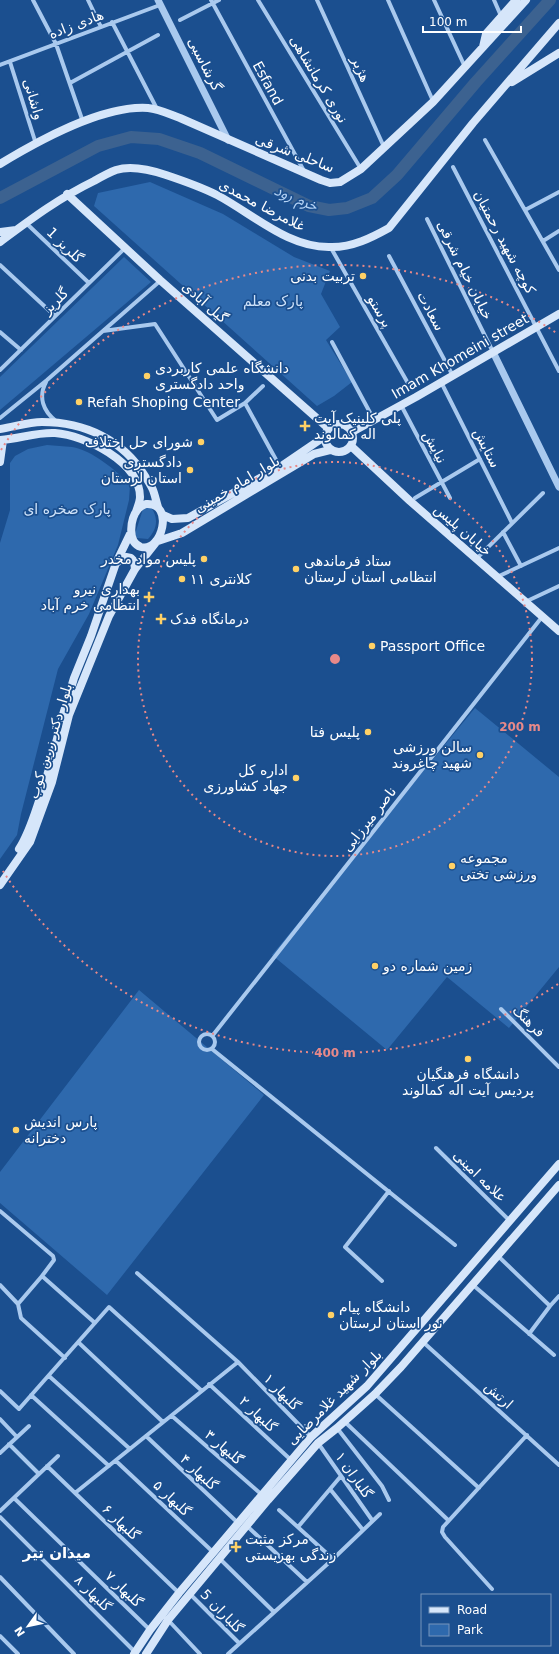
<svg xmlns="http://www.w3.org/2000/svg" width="559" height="1654" viewBox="0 0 559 1654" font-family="'DejaVu Sans','Noto Sans Arabic',sans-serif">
<rect width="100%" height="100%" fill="#1b4f8f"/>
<path fill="#2e69ad" d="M150,182l73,32 71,43 36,14 -9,23 19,33 -14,13 26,42 -18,14 -17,10 -223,-200 4,-13z
M124,257l27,25 -151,128v-33z
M47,445c8,1 17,1 25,2 20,3 45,24 58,38l-1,15 -11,45 -29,69 -31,55 -37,145 -4,21 -17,24v-316l10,-33v-47l5,-7 13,-7z
M151,507c8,12 6,22 -3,32l-11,-1 -2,-4 8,-25z
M475,708l84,69v190l-50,61 -62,-51 -60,73 -115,-95z
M139,990l125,105 -157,200 -107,-92v-31z"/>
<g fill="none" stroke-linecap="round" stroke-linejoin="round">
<path stroke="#3c6290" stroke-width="12" d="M0,198l98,-52 33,-9 28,2 41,14 109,53 20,4 18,-2 25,-10 25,-23 79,-93 74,-82"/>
<path stroke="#a9c9ee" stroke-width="4" d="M33,0l23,44 27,78
M88,0l13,27
M211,0l93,171
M258,0l103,169
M317,0l67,147
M388,0l45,101
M434,0l31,67
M494,0l7,16
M180,20l39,-20
M112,22l45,87
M10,62l26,82
M0,65l160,-60
M70,83l88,-48
M485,140l74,130
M453,167l106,204
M525,210l34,-18
M427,219l66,133
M26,223l63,60
M543,241l16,-10
M331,248l78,137
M389,256l64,120
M0,265l55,51
M103,331l52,-7 62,96 28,-17 18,-17
M0,332l21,18
M332,342l42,78
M0,370l125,-122
M46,382c-8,15 -3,29 10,39
M441,382l71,141
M245,403l35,64
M401,405l49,93
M0,418l47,-38 113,-99
M415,498l65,-39
M503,532l18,34
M476,559l67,-66
M497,577l62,-29
M525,602l34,-16
M501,1009l58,58
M199 1042a8 8 0 1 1 16 0a8 8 0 1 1-16 0Z
M213,1035l329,-418
M212,1049l243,196
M436,1148l73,72
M0,1211l53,45 1,4 -12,16
M498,1256l52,50 -21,28
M137,1273l101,89 73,75
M382,1281l-37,-34 44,-56
M0,1285l18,19 3,14 44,40
M473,1285l81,70
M18,1304l24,-28 53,47
M550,1306l9,-10
M78,1342l85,80
M423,1342l136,123
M49,1376l81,73
M209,1384l82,76
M0,1391l19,18 90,-102 93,84
M375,1394l104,94
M31,1395l78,71
M172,1416l89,78
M0,1419l17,18
M345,1422l103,98
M337,1428l45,58 7,14
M146,1436l92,87
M318,1443l54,77
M9,1444l30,30
M0,1453l29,-27
M116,1461l97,91
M47,1466l132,127
M330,1489l33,41
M75,1493l163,-131
M14,1498l136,132
M279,1510l54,49
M0,1511l58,-55
M0,1517l135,135
M247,1526l60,56
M298,1527l43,-51
M220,1559l54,53
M0,1577l74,77
M492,1589l-47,-52 -3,-5 1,-5 84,-92
M190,1594l49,49
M168,1620l32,34
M0,1636l18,18
M228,1654l105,-95 47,-45"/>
<path stroke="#a9c9ee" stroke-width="7" d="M158,0l70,140
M493,352l66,135"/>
<path stroke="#d6e6fa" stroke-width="8" d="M483,47l3,-13 30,-34
M512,82l47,-29
M0,164c38,-23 102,-59 148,-56 11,1 21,6 32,10l141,62 9,3 10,-1 21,-13 72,-67 93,-102
M67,194l93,86 168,148
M0,232l16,-2
M0,242c31,-23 59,-44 94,-61 7,-4 14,-8 22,-11 16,-5 35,0 50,5 18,6 35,12 51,20 36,19 72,54 115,52 21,0 39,-9 57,-19l84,-105 86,-100
M325 438a14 14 0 1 1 28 0a14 14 0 1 1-28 0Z
M0,429c14,-2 28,-7 42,-7 43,0 81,18 103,54 3,5 6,9 8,14 2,5 3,11 5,17
M352,432l64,-35 143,-83
M0,440c19,-1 36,-8 55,-7 30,2 85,29 85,64 0,5 -3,11 -4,15
M351,446l59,55 149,130
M0,462l3,-22
M146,504c29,-2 16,49 -5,43 -15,-5 -10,-30 -3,-38 2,-2 5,-4 8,-5z
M163,515l9,4 16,-1 92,-51 44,-30
M158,541l24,-8 132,-79 16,-4
M116,563l10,-6 5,1 3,3 1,8
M62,718l12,-40 17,-42 25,-73 14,-29
M19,849c9,-14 14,-30 19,-45 8,-23 14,-45 20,-69
M0,885l30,-43 22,-60 17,-67 40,-99 26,-47 22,-28
M134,1654l16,-24 29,-37 132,-156 56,-51 192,-222
M146,1654l22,-34 100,-120 50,-57 19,-15 38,-34 26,-27 158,-182"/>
</g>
<g fill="none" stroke="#e88989" stroke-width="2" stroke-dasharray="2 4">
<circle cx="335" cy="659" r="197"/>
<path d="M558 984A394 394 0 0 1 1 868M1 450A394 394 0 0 1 558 334"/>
</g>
<g fill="#ffd166" stroke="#1b4f8f" stroke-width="1.5">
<circle cx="363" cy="276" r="4"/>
<circle cx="147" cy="376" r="4"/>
<circle cx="79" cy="402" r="4"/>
<path d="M303 420h4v4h4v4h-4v4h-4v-4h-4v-4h4z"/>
<circle cx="201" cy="442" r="4"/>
<circle cx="190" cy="470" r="4"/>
<circle cx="204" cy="559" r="4"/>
<circle cx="296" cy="569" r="4"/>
<circle cx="182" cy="579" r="4"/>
<path d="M147 591h4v4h4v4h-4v4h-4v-4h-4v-4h4z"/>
<path d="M159 613h4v4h4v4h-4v4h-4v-4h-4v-4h4z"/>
<circle cx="372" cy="646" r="4"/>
<circle cx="368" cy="732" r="4"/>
<circle cx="480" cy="755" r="4"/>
<circle cx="296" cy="778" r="4"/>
<circle cx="452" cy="866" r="4"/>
<circle cx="375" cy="966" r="4"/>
<circle cx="468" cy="1059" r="4"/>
<circle cx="16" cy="1130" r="4"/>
<circle cx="331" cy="1315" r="4"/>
<path d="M234 1541h4v4h4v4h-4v4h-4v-4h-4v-4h4z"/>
</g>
<g text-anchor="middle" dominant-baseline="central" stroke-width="3.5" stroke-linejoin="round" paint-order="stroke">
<g font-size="14" fill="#fff" stroke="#1b4f8f">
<text transform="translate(76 24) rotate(-21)">هادی زاده</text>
<text transform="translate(205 64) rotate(63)">گرشاسبی</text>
<text transform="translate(361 69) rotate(66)">هژبر</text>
<text transform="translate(319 79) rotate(59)">نوری کرمانشاهی</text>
<text transform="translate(268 83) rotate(61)">Esfand</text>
<text transform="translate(34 99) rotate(73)">واشانی</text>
<text transform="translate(295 153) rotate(21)">ساحلی شرقی</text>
<text transform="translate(262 205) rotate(28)">غلامرضا محمدی</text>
<text transform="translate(505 242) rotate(62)">کوچه شهید رحمتیان</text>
<text transform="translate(65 245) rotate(44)">گلریز 1</text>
<text transform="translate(465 270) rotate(64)">خیابان خیام شرقی</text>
<text transform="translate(55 301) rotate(-45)">گلریز</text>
<text transform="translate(205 302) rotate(41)">گیل آبادی</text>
<text transform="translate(380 311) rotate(60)">پرستو</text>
<text transform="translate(431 311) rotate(62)">سعادت</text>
<text transform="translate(460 356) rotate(-30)">Imam Khomeini street</text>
<text transform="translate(435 447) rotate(62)">نیایش</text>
<text transform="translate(487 448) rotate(63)">ستایش</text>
<text transform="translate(237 484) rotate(-31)">بلوار امام خمینی</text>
<text transform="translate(463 530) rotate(41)">خیابان پلیس</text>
<text transform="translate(50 741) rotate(-73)">بلوار دکتر زرین کوب</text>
<text transform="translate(369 819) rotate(-52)">ناصر میرزایی</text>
<text transform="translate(529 1021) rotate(45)">فرهنگ</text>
<text transform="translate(480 1176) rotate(44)">علامه امینی</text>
<text transform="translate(282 1392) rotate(46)">گلبهار ۱</text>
<text transform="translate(499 1395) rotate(42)">ارتش</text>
<text transform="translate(334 1397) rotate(-45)">بلوار شهید غلامرضایی</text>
<text transform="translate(258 1414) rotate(43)">گلبهار ۲</text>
<text transform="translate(224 1447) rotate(41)">۳ گلبهار</text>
<text transform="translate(199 1472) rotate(43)">گلبهار ۴</text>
<text transform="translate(354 1475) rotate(55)">گلباران ۱</text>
<text transform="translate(172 1498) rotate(43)">گلبهار ۵</text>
<text transform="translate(121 1522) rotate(44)">گلبهار ۶</text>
<text transform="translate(124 1589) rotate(44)">گلبهار ۷</text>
<text transform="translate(93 1593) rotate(45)">گلبهار ۸</text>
<text transform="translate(222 1611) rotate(46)">گلباران 5</text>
</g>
<g font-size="14" fill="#fff" stroke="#1b4f8f" text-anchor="start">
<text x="355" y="276" text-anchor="end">تربیت بدنی</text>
<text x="155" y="368">دانشگاه علمی کاربردی<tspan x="155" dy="16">واحد دادگستری</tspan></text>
<text x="87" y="402">Refah Shoping Center</text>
<text x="314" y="418">پلی کلینیک آیت<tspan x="314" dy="16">اله کمالوند</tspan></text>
<text x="193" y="442" text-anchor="end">شورای حل اختلاف</text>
<text x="182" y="462" text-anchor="end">دادگستری<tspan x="182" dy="16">استان لرستان</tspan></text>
<text x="196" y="559" text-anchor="end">پلیس مواد مخدر</text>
<text x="304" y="561">ستاد فرماندهی<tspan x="304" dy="16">انتظامی استان لرستان</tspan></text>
<text x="190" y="579">کلانتری ۱۱</text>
<text x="140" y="589" text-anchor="end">بهداری نیرو<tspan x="140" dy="16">انتظامی خرم آباد</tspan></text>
<text x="170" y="619">درمانگاه فدک</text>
<text x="380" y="646">Passport Office</text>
<text x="360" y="732" text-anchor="end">پلیس فتا</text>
<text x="472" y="747" text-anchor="end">سالن ورزشی<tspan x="472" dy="16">شهید چاغروند</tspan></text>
<text x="288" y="770" text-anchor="end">اداره کل<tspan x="288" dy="16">جهاد کشاورزی</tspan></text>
<text x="460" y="858">مجموعه<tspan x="460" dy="16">ورزشی تختی</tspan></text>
<text x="383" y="966">زمین شماره دو</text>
<text x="468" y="1074" text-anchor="middle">دانشگاه فرهنگیان<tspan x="468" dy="16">پردیس آیت اله کمالوند</tspan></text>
<text x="24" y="1122">پارس اندیش<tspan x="24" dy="16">دخترانه</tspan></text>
<text x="339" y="1307">دانشگاه پیام<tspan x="339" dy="16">نور استان لرستان</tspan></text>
<text x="245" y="1539">مرکز مثبت<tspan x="245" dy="16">زندگی بهزیستی</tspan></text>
</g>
<g font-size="14" fill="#cfe3fa" stroke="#1b4f8f">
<text x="273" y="301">پارک معلم</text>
<text x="67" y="509">پارک صخره ای</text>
</g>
<g font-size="15" font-style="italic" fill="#b5d3f5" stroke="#1b4f8f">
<text transform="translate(296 198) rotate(22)">خرم رود</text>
</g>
<g font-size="15" font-weight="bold" fill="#fff" stroke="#1b4f8f">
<text x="57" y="1553">میدان تیر</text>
</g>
</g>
<circle cx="335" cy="659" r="6" fill="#e88989" stroke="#1b4f8f" stroke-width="2"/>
<g font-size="12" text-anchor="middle" font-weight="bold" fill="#e88989" stroke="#1b4f8f" stroke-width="3.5" stroke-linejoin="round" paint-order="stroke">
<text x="520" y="731">200 m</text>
<text x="335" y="1057">400 m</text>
</g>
<rect x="421" y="1594" width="130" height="52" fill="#1b4f8f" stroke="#7695bc"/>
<rect x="429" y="1607" width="20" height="6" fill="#d6e6fa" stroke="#7695bc"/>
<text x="457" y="1614" font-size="12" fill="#ffffff">Road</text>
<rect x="429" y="1624" width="20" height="12" fill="#2e69ad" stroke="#7695bc"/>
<text x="457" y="1634" font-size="12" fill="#ffffff">Park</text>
<g transform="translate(28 1626) rotate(237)" stroke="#1b4f8f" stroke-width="3" paint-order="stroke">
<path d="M0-3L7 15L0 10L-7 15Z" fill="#ffffff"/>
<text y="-6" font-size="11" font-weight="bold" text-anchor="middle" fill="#ffffff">N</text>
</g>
<path d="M423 26v6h98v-6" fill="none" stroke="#ffffff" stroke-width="2"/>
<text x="429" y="26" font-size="12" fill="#ffffff" stroke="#1b4f8f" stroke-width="3" paint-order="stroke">100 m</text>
</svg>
